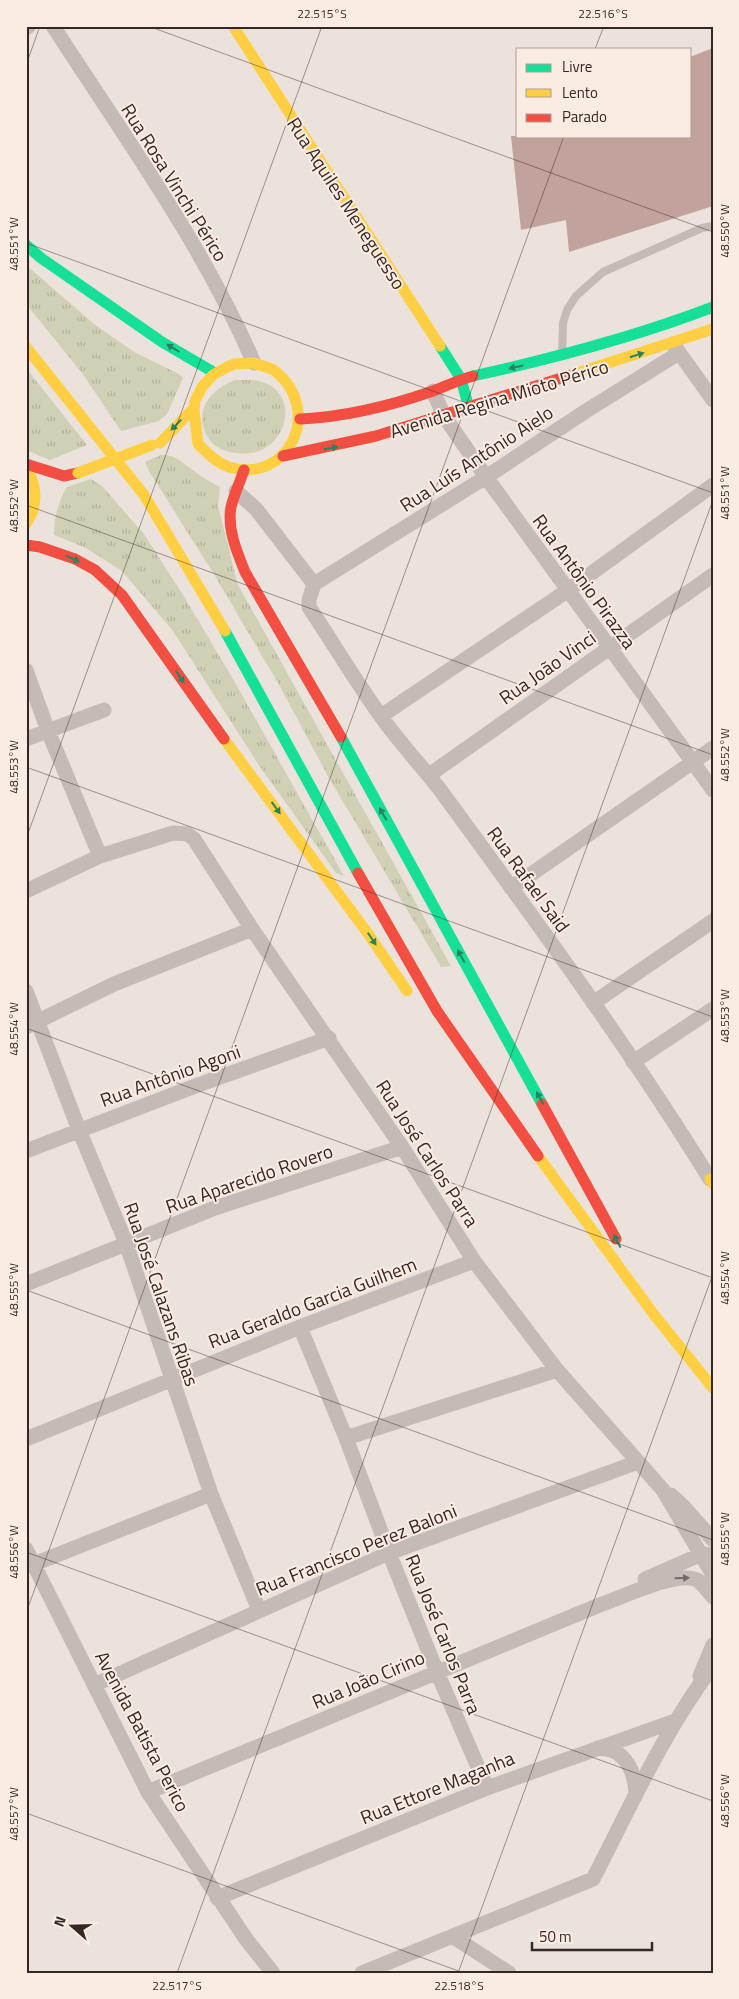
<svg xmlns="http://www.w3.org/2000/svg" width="739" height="1999" viewBox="0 0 739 1999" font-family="'Titillium Web',sans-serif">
<defs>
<pattern id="grass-tufts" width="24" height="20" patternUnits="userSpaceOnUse" patternTransform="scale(1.25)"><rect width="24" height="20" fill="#d0d0b5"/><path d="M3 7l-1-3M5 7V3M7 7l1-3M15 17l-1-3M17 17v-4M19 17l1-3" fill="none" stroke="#b3b39c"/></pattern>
</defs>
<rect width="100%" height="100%" fill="#ece2dc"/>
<path fill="url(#grass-tufts)" d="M26,265l68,59 40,28 45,22 4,4 -16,36 -8,7 -38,10 -39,-58 -56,-69z
M26,368l61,77 -37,15 -24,-10z
M235,380c8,0 16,-1 23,1 48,10 28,80 -22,72 -12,-1 -23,-6 -29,-17 -14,-25 4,-47 28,-56z
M161,455c16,0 20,7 32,15 8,7 17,12 27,17l-2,19 20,79 213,381 -10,1 -112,-189 -51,-95 -63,-107 -66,-105 -4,-9z
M91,479l11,7 42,48 39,61 50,84 111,197 -8,-3 -78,-109 -85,-133 -51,-60 -36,-23 -32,-13c0,-17 4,-33 13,-48z"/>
<path fill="#c1a29c" d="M713,48v158l-144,46 -3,-32 -45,10 -10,-94h179v-79z"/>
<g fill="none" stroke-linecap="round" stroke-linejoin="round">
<path stroke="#c4bab6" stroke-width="8" d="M562,354l1,-31 4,-13 9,-14 27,-24 99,-44 11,-2"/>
<path stroke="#c4bab6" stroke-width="15" d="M53,26c71,110 149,217 201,337
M26,28l3,-2
M673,344l40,56
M679,353l-93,58 -100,66 -172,107 -5,16v7c24,36 46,73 71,108 18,26 41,50 61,76 93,127 186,254 269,388l3,-2
M433,391l11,25 42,61 227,313
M236,491l20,18 58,75
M26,670l22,61 52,125
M381,716l186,-125 146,-106
M26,739l78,-29
M429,775l284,-200
M511,888l202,-140
M26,891l74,-35 73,-23 14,1 7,5 58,90 150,218 72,114 83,109 106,120 50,85
M26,991l53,139 47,113 85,251 48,116
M593,1003l120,-82
M26,1027l88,-43 138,-55
M633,1062l80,-53
M26,1151l172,-66 131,-47
M26,1284l189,-76 187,-61
M300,1327l46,111 43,115 48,119 50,116
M346,1438l211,-68
M26,1439l274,-112 174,-66
M671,1495l12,11 30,34
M26,1549l122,243 98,147 27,34
M34,1564l177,-70
M645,1579l57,-25 9,1
M700,1676l13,-31
M94,1685l295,-132 249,-91
M598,1748c5,1 12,1 16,3 16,8 22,28 22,44
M148,1792l454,-188c21,-7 77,-34 95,-24 6,3 11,12 16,17
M217,1898l270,-110 188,-67
M452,1936l57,37
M362,1973l231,-94c37,-72 71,-148 120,-213"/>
<path stroke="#16e098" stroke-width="11" d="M26,245l15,13 121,84 53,31
M440,346l21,33 8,29
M473,376c82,-18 162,-39 240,-69
M225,631l133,242
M341,737l201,367"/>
<path stroke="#ffcf43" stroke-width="11" d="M233,26l207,320
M26,347l118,148 81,136
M254,363c7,3 16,4 21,8 49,39 14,114 -46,96 -12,-4 -22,-14 -31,-23l-4,-35 1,-8 7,-14 11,-12 14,-8 7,-3z
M571,375l142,-46
M160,443l34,-35
M26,468c12,18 12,38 0,56
M224,739l145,196 38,56
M538,1156l117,160 58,72
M710,1179l3,5"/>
<path stroke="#f24e42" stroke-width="11" d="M300,419c45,-2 90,-13 133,-28 13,-5 26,-11 40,-15
M283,456l93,-20 195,-61
M26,464l38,12 14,-3
M244,470c-4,12 -10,25 -13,37 -4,22 6,45 14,65l96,165
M26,545l14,2 35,12 20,11 27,25 102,144
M358,873l79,138 101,145
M542,1104l74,135"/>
<path stroke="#ffcf43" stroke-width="11" d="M78,473l74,-28"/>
</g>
<defs><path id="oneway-solid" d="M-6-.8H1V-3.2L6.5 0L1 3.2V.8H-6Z" transform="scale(1.25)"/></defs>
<g fill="#26845e">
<use href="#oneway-solid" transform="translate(173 348) rotate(-149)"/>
<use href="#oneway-solid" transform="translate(637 355) rotate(-17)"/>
<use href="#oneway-solid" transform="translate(516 367) rotate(168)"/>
<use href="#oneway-solid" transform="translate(176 425) rotate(134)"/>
<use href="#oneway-solid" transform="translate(331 448) rotate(-11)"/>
<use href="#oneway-solid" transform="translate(73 559) rotate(24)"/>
<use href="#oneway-solid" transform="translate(180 677) rotate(56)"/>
<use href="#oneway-solid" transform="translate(276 808) rotate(54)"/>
<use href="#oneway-solid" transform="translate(383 814) rotate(-119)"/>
<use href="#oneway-solid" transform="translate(372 939) rotate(56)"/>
<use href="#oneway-solid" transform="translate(461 956) rotate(-119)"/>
<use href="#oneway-solid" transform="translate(540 1098) rotate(-119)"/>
<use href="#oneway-solid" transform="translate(617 1241) rotate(-118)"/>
</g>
<use fill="#756966" href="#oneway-solid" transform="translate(682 1578) rotate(-2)"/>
<path fill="none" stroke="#352724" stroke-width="1" stroke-opacity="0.45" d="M148,26l565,206M595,49l9,-23M26,65l14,-39M26,243l687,250M26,505l687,250M26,767l687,250M26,839l296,-813M26,1028l687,250M26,1290l687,250M26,1552l687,249M26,1613l538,-1477M26,1813l438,160M177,1973l536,-1473M458,1973l255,-699"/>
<g text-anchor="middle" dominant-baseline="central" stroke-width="4" stroke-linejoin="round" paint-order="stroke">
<g font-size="19" fill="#352724" stroke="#faece2">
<text transform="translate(175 182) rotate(58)">Rua Rosa Vinchi Périco</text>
<text transform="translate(347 203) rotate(57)">Rua Aquiles Meneguesso</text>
<text transform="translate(499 398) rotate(-17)">Avenida Regina Mioto Périco</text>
<text transform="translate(476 458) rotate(-33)">Rua Luís Antônio Aielo</text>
<text transform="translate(585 581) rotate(54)">Rua Antônio Pirazza</text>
<text transform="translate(547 667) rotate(-35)">Rua João Vinci</text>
<text transform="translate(529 879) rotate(54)">Rua Rafael Said</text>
<text transform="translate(170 1075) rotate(-20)">Rua Antônio Agoni</text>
<text transform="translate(428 1153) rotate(57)">Rua José Carlos Parra</text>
<text transform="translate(249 1178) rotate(-19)">Rua Aparecido Rovero</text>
<text transform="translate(162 1294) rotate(71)">Rua José Calazans Ribas</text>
<text transform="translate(312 1302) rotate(-21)">Rua Geraldo Garcia Guilhem</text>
<text transform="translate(356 1549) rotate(-22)">Rua Francisco Perez Baloni</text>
<text transform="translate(444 1634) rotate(68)">Rua José Carlos Parra</text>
<text transform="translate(368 1679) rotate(-23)">Rua João Cirino</text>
<text transform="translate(143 1731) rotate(62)">Avenida Batista Perico</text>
<text transform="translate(437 1787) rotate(-22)">Rua Ettore Maganha</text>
</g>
</g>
<rect width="739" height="1999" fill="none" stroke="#faece2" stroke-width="55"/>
<rect x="516" y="48" width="175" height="90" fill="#faece2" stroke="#ab9d96"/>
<rect x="526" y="64" width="25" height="8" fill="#16e098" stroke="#ab9d96"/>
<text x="562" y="72" font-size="15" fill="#352724">Livre</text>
<rect x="526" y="89" width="25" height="8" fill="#ffcf43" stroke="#ab9d96"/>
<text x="562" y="98" font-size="15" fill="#352724">Lento</text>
<rect x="526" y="114" width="25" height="8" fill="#f24e42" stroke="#ab9d96"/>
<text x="562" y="122" font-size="15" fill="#352724">Parado</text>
<g transform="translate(72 1926) rotate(290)" stroke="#faece2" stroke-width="4" paint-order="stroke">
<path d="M0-4L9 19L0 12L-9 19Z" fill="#352724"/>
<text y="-8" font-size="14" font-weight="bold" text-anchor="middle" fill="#352724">N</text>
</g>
<path d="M532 1942v8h120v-8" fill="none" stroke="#352724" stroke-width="2.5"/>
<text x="539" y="1942" font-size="15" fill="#352724" stroke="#faece2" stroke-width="4" paint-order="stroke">50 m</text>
<rect x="28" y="28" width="684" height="1944" fill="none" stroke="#352724" stroke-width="2"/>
<g font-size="12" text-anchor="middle" fill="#352724">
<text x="322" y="18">22.515°S</text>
<text x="603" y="18">22.516°S</text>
<text transform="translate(725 231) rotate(-90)" y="4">48.550°W</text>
<text transform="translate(14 244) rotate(-90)" y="4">48.551°W</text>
<text transform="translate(725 493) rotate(-90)" y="4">48.551°W</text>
<text transform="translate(14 506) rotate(-90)" y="4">48.552°W</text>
<text transform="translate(725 755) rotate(-90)" y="4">48.552°W</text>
<text transform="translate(14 767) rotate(-90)" y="4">48.553°W</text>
<text transform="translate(725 1016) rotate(-90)" y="4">48.553°W</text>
<text transform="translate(14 1029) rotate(-90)" y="4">48.554°W</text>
<text transform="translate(725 1278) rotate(-90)" y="4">48.554°W</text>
<text transform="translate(14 1290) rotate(-90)" y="4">48.555°W</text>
<text transform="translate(725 1539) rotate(-90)" y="4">48.555°W</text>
<text transform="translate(14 1552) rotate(-90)" y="4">48.556°W</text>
<text transform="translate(725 1801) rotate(-90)" y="4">48.556°W</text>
<text transform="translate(14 1814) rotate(-90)" y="4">48.557°W</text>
<text x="177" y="1990">22.517°S</text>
<text x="459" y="1990">22.518°S</text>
</g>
</svg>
